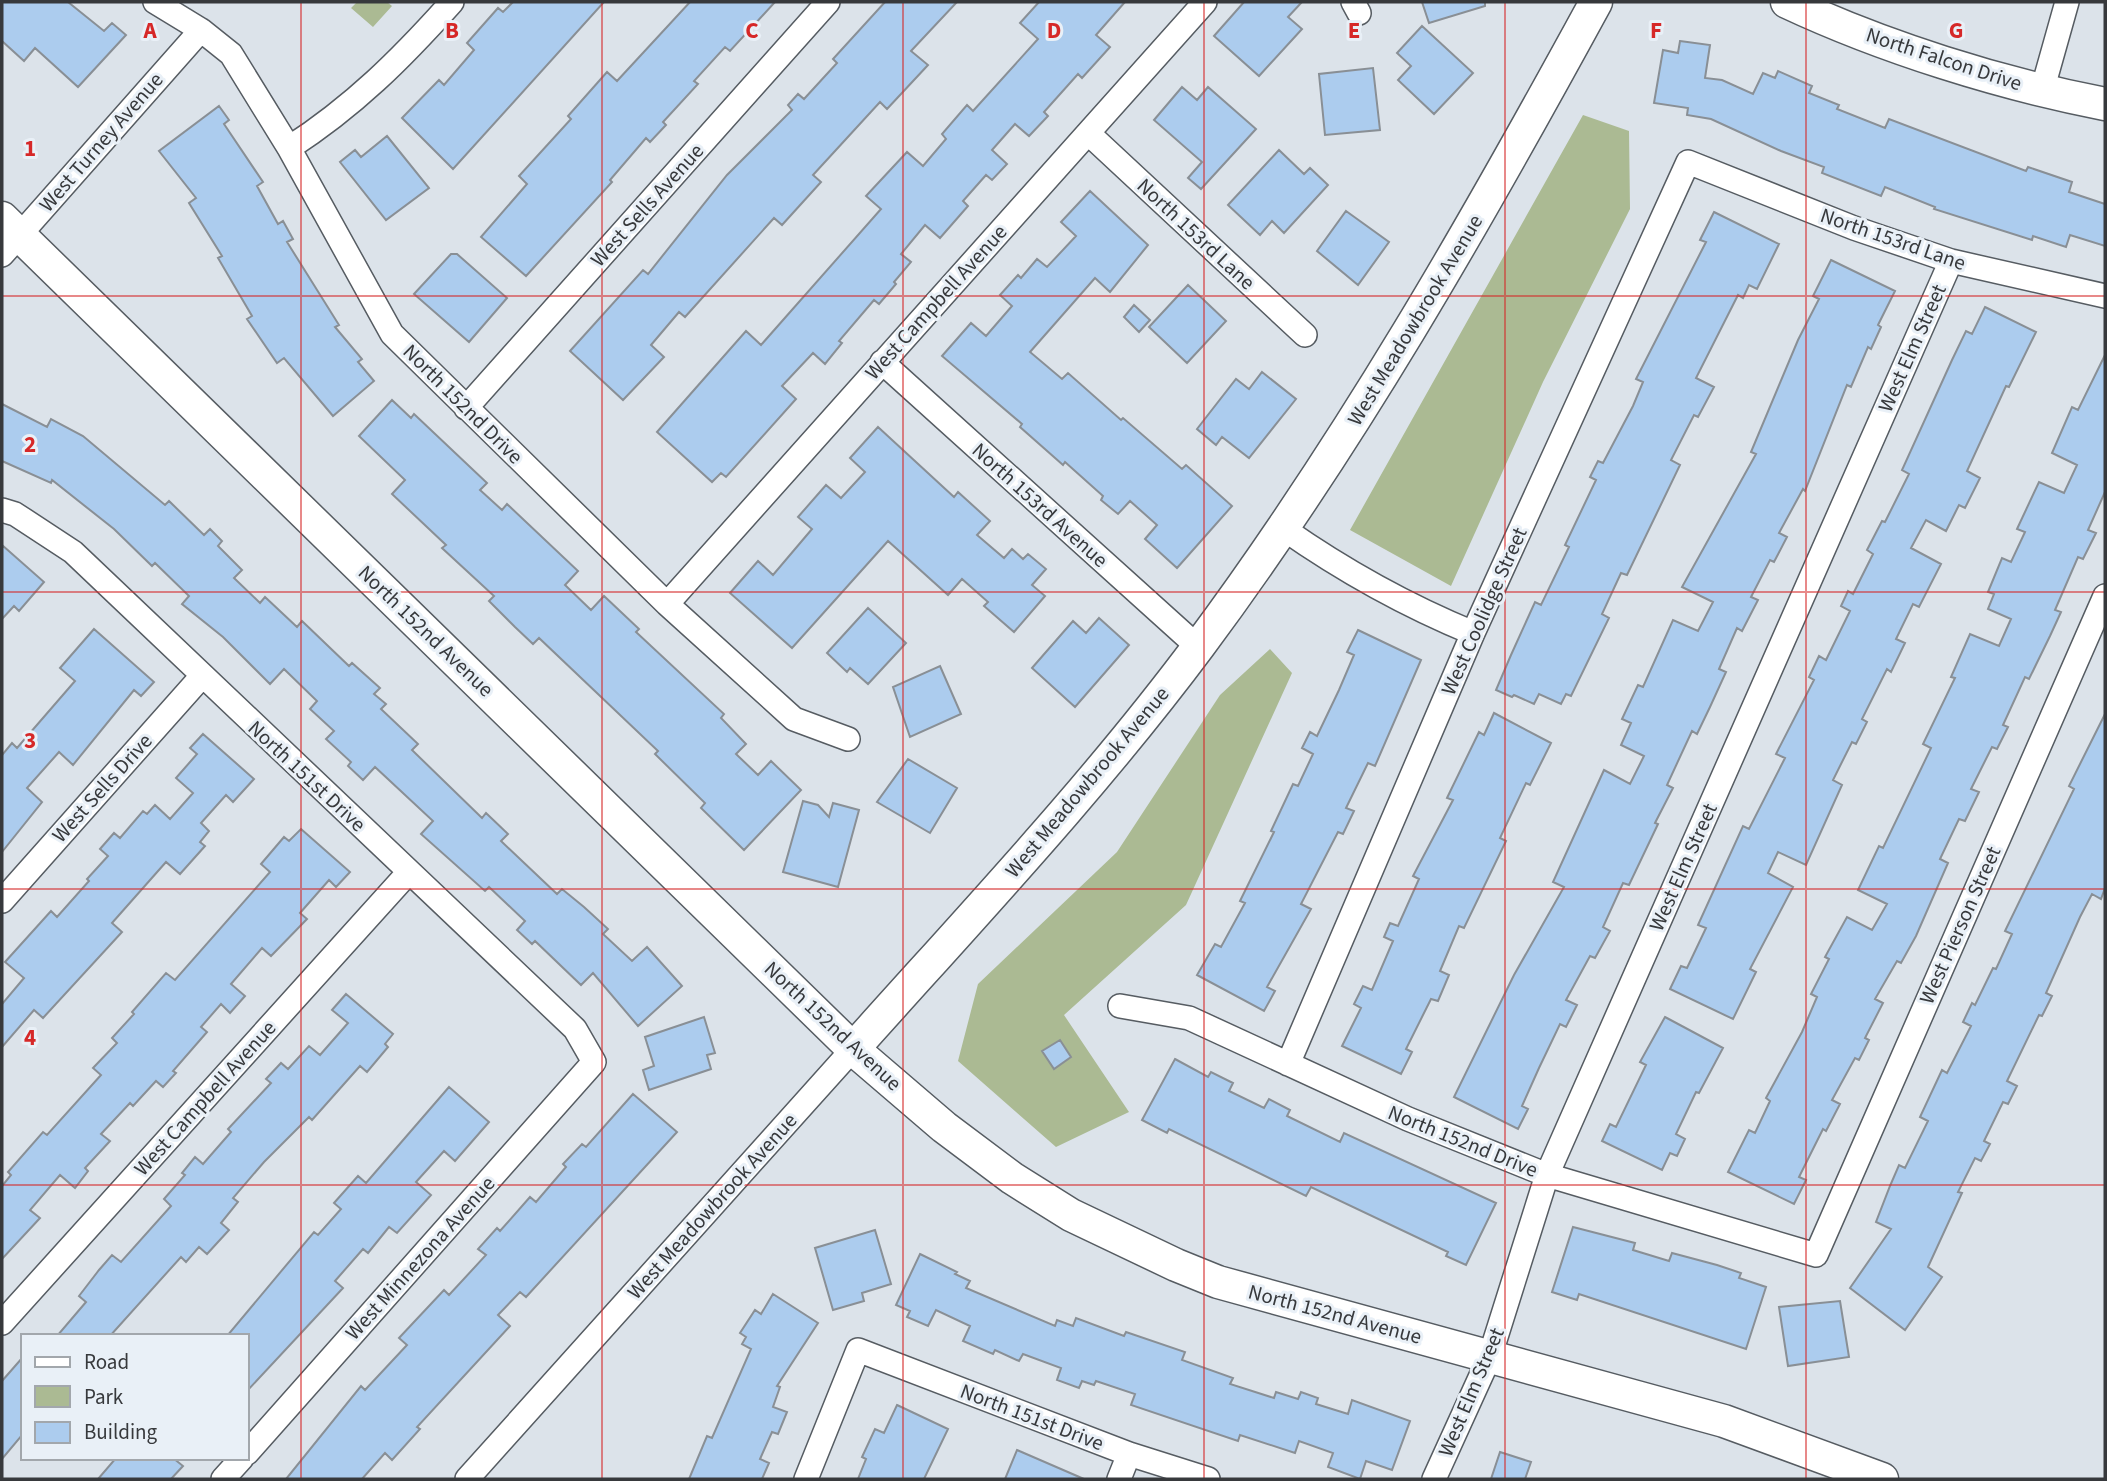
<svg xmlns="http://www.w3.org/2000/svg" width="2107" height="1481" viewBox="0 0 2107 1481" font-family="'Source Sans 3',sans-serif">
<rect width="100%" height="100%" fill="#dce3ea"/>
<path fill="#abba93" d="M357,2h30l5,4 -19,21 -22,-19z
M1583,115l46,16 1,78 -87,173 -92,204 -101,-56z
M1270,649l22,24 -106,232 -122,110 65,97 -73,35 -98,-86 20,-77 139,-132 103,-157z"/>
<path fill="#acccee" stroke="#898f95" stroke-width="2" d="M2,2h66l36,29 8,-8 14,12 -48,52 -43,-39 -11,13 -22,-20z
M513,2h91l-151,167 -51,-51 37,-38 5,5 30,-35 -7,-7 31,-35 5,4z
M690,2h85l-45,49 -5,-4 -31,34 4,3 -35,38 3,3 -16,17 -4,-4 -36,42 2,2 -86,94 -45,-39 46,-53 -8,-8 52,-57 -3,-3 39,-44 10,9z
M885,2h72l-46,49 17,14 -41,44 -7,-7 -67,73 8,7 -39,43 -8,-7 -89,99 -6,-5 -28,33 13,12 -41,43 -53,-49 73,-81 5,4 79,-99 65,-65 -4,-5 10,-11 6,5 33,-36 -4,-4z
M1039,2h86l-29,33 14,12 -28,31 -4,-4 -34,38 4,4 -19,20 -14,-12 -23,26 15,14 -15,16 -6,-5 -23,26 5,5 -28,32 -15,-13 -24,29 10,8 -17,20 2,2 -17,20 -5,-4 -35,41 3,2 -17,21 -12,-11 -31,33 14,13 -70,78 -5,-4 -9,9 -55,-50 89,-101 15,14 120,-136 -15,-13 41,-44 16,14 23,-27 -4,-5 25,-29 6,6 65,-72 -18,-16z
M1244,2h58l-14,15 14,12 -43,47 -45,-40z
M1422,2h63v4l-56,17z
M1422,26l51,47 -39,41 -36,-34 13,-14 -14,-13z
M1680,41l30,4 -5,33 17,2 31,14 10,-21 12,5 3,-7 34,15 -3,7 30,12 -2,4 48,19 4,-9 137,52 2,-4 44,15 -3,10 36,12v42l-35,-11 -4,12 -33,-11 -1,4 -98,-31 1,-2 -50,-20 -4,9 -59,-23 2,-6 -43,-16 -70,-32 -24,-4 1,-7 -34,-5 9,-53 15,3z
M1373,68l7,62 -55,5 -6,-61z
M1182,87l15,13 11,-13 48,42 -55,60 -13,-11 14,-16 -48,-42z
M219,106l10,14 -5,4 39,58 -6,4 21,38 5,-3 10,18 -6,3 52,83 -4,2 27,32 -4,3 16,19 -41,35 -49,-58 -7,5 -30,-44 5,-3 -34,-58 4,-2 -33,-53 7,-5 -37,-47z
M387,136l42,52 -43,32 -46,-58 15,-12 6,7z
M1279,150l25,24 6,-6 18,17 -44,48 -12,-12 -12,14 -32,-30z
M1090,191l58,54 -38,47 -15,-14 -65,74 32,27 6,-6 53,47 2,-2 59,51 4,-4 46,41 -55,62 -32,-29 12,-14 -27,-24 -12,13 -17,-14 2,-4 -38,-34 -2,3 -43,-38 2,-3 -80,-68 29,-33 15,13 26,-30 -12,-11 18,-20 3,3 16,-19 10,8 29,-31 -15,-14z
M1346,211l43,31 -31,43 -41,-34z
M1714,212l65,32 -22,45 -8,-4 -6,13 -5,-3 -42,83 18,9 -16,30 -4,-2 -23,45 9,5 -53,110 -6,-2 -19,41 7,4 -38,78 -5,-2 -5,10 -22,-10 -5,10 -20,-9 -2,2 -16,-7 15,-35 24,-53 6,3 28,-58 -4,-2 31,-65 -6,-3 8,-16 5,2 30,-57 10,-24 -7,-3 70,-137 -6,-2z
M451,254h6l50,44 -38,44 -55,-48z
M1831,260l64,31 -17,34 3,2 -10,22 -3,-2 -17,40 -4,-2 -42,106 -2,-2 -24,44 8,4 -13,25 -4,-2 -19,37 7,3 -16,31 -5,-3 -18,41 7,3 -16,35 -13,27 -5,-3 -25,54 6,3 -18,35 3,1 -29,61 -6,-2 -20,44 7,4 -15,27 -5,-2 -24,44 11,5 -11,22 -6,-3 -21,44 -17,38 6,3 -10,20 -64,-32 60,-122 50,-88 -11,-5 51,-112 26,14 14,-28 -23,-11 10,-22 -9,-4 16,-34 5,2 30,-67 25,11 15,-29 -31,-15 74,-133 -5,-2 47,-112 21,-41 -6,-3z
M1188,285l38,36 -39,42 -38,-36z
M1134,305l16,15 -11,12 -15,-15z
M1985,307l51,25 -27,55 -3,-1 -39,85 13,7 -15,30 -6,-3 -13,26 -20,-11 -15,28 30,16 -22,43 -6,-3 -17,35 9,4 -14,29 -4,-3 -25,50 5,3 -11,22 -4,-2 -19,38 9,5 -36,80 -28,-13 -10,21 25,14 -43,82 6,3 -23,47 -63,-30 11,-23 6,2 19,-40 -8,-3 45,-99 6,3 36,-71 -9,-4 38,-74 -5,-3 10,-21 7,4 24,-49 -9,-5 7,-15 5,3 20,-40 -6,-4 15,-29 3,1 24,-48 -7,-4 50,-110 14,-29 6,3z
M2105,355v137l-17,38 8,3 -13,26 -5,-2 -23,53 6,2 -11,24 -21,43 -4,-2 -22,48 5,2 -11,22 -5,-2 -21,42 8,3 -14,29 -6,-2 -19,40 8,4 -32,73 -15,27 -4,-2 -22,38 8,4 -18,35 4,2 -10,20 -4,-2 -23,42 8,4 -14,27 -3,-2 -24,48 7,3 -12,24 -66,-32 21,-42 6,3 15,-32 -4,-3 36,-66 15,-35 -6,-3 18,-35 -4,-2 22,-40 25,13 15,-26 -29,-14 21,-44 4,2 48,-100 -8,-4 32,-66 -4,-1 19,-43 29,12 12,-27 -23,-10 6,-15 -6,-2 14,-34 9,4 14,-30 -8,-3 22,-47 25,11 13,-28 -25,-12 20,-46 6,3z
M1262,372l34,27 -47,59 -27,-21 -6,8 -19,-16 39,-50 13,10z
M392,400l19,18 3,-4 73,69 -7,7 22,20 5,-6 71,67 -13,14 26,25 13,-14 35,33 -3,3 88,82 -3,4 25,26 -10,10 22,21 13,-14 30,29 -57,60 -43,-42 4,-5 -50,-49 3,-3 -119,-113 -6,6 -18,-17 -26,-26 5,-5 -52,-48 4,-3 -54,-51 13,-14 -46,-44z
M2,404l45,23 4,-8 32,17 82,69 4,-4 35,34 6,-6 12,12 -4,5 24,24 -8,8 26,25 5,-6 32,30 5,-6 47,45 3,-3 28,25 -6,6 12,10 -5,5 37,35 -6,6 70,68 4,-5 22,21 -7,7 56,53 5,-5 22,18 24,22 -5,5 29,27 15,-14 35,39 -44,40 -45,-53 -12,12 -46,-44 -3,3 -15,-14 8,-9 -36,-34 -4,4 -64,-57 12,-13 -58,-54 -12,13 -15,-14 3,-4 -25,-23 8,-8 -24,-22 7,-8 -33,-32 -14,15 -47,-47 -41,-33 7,-8 -34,-33 -3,3 -38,-37 -62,-49 -1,3 -49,-22z
M878,427l76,70 4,-5 32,29 -13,14 27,23 8,-9 11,10 5,-5 18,15 -14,16 13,11 -31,36 -30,-26 4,-4 -26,-23 -14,16 -60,-54 -96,107 -62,-55 28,-32 15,14 39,-46 -14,-12 28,-32 15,13 24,-26 -15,-14z
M2,545l42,37 -25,29 -5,-5 -12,13z
M868,608l38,35 -38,41 -18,-16 -3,4 -20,-19z
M1099,618l30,27 -54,62 -43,-39 41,-47 13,12z
M94,629l60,53 -13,14 -7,-6 -61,75 -14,-13 -32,36 15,14 -40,50v-97l10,-12 5,5 58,-67 -15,-13z
M1358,630l63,30 -46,106 -7,-3 -22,45 8,3 -11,23 -5,-2 -37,72 10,5 -44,78 8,4 -11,20 -67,-36 18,-31 6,3 24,-44 -5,-2 34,-69 -3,-1 22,-47 5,2 15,-32 -11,-6 8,-16 7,4 22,-46 15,-35 -7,-3z
M940,666l21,48 -51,23 -17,-50z
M1494,713l57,30 -21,42 -4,-2 -26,55 6,3 -42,87 -5,-2 -19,45 9,4 -11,26 -7,-2 -25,50 6,3 -11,22 -59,-28 19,-38 -7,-4 9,-18 9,4 21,-49 -9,-4 6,-14 8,3 21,-47 -6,-3 40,-76 -6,-2 32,-66 5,3z
M2105,714v174l-4,11 -9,-5 -12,23 -34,76 6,3 -10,20 -3,-1 -32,66 10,5 -9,18 -5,-2 -19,39 6,3 -9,17 -6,-3 -17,34 4,1 -34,74 14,10 -37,53 -55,-42 41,-59 -15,-7 14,-36 9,-21 6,3 23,-47 -8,-4 22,-47 5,3 24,-47 -8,-4 9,-19 3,2 18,-37 3,1 16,-35 -7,-3 69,-142 -5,-3z
M203,734l51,45 -21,23 -7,-7 -25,28 8,8 -9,11 5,4 -25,28 -14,-12 -54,61 10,9 -79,86 -9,-8 -32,37v-43l22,-26 -19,-16 46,-51 6,6 32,-36 -2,-2 21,-23 -8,-7 14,-16 6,5 23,-27 4,3 8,-9 15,14 23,-26 -17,-15 21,-24 -7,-6z
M908,759l49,29 -27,45 -53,-31z
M803,801l15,4 11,12 4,-14 26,7 -21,77 -55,-15z
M301,829l49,43 -14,15 -7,-7 -29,33 7,6 -36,37 -9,-8 -31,36 14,12 -15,17 -9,-9 -20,23 6,5 -34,39 3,2 -13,14 -7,-6 -23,25 -3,-3 -29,31 9,7 -25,27 3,3 -13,17 -15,-13 -30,35 10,8 -38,41v-73l9,-11 -3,-3 35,-40 4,3 54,-60 -8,-7 24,-25 -5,-5 22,-24 -2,-2 34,-39 9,7 95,-108 -9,-8 23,-27 5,4z
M346,994l47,40 -8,10 3,3 -21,25 -7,-6 -48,54 -3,-3 -45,45 -31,36 5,4 -17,21 8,7 -22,24 -8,-7 -13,15 -5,-5 -71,79h-53l29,-34 -7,-6 20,-26 13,-15 9,7 50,-56 -7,-7 21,-24 -3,-2 13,-16 8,7 28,-32 -3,-3 43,-46 -5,-4 15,-16 7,6 21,-23 11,9 28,-32 -16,-13z
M704,1017l11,36 -8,2 4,14 -62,21 -6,-20 11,-4 -9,-29z
M1665,1017l58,31 -24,45 -3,-1 -20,42 9,5 -8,17 -7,-3 -8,17 -60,-29 8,-17 6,3 30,-62 -6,-3z
M1060,1040l11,17 -17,12 -12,-18z
M1175,1059l33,18 3,-5 22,11 -4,8 35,17 5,-9 21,11 -3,6 53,26 4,-9 152,70 -30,62 -20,-9 2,-4 -137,-65 -5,9 -137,-67 -2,4 -25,-13z
M449,1087l40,35 -34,39 -11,-10 -28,31 15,13 -34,38 -8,-6 -21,26 -5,-4 -28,32 8,7 -96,103v-55h-20l87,-104 4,3 23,-26 -7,-6 24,-27 8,7z
M633,1094l44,38 -151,165 -6,-5 -22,23 12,11 -93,101 3,2 -28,31 -7,-7 -23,26h-76l75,-93 4,4 42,-45 -8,-7 45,-48 5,5 37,-40 -8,-6 19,-21 3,3 30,-34 6,5 30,-35 -3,-3 19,-20 4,3z
M1573,1227l62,16 -2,7 36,11 3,-8 45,12 24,8 -2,5 27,9 -20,62 -167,-55 -2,6 -25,-8z
M875,1230l16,54 -29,9 2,8 -31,9 -18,-62z
M920,1254l37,18 -2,2 15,7 -4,7 89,38 2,-6 16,6 3,-8 48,18 2,-4 59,20 -3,8 51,18 -3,6 44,14 2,-6 22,7 3,-7 17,6 -2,6 32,10 4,-14 58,21 -18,49 -26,-9 -6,18 -32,-12 5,-14 -34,-12 -4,12 -55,-18 -2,6 -107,-36 4,-11 -39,-13 -2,4 -12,-4 -3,7 -22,-8 4,-12 -38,-14 -4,7 -24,-11 -2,4 -30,-13 7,-15 -34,-16 -8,16 -21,-9 3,-6 -14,-6z
M773,1294l45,29 -41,63 3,1 -7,20 14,5 -9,22 -6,-2 -12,27 9,4 -7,16h-73l18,-43 5,2 39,-89 -9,-5 4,-7 -6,-4 15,-23 6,4z
M1840,1301l9,56 -61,9 -9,-59z
M23,1357v77l-21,25v-78z
M897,1405l51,24 -24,50h-66l8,-20 -4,-2 13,-28 9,4z
M1017,1450l67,29h-79z
M1500,1452l31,10 -6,17h-34z
M116,1458h57l10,8 -12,13h-73z"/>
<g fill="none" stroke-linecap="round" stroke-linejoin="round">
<g stroke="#565c62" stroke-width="26">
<path id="street" d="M155,2l46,28 30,24 58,94 103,186 275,270 127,115 54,20
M1353,2l6,11
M2042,91l25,-89
M1088,133l217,202
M289,148c65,-42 112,-89 163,-146
M2,255l199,-225
M882,362l316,285
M466,408l362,-406
M2,510l13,4 58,38 502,477 19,33 -347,391
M1284,529c60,42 121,76 189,104
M667,604l538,-602
M2,901l200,-225
M1120,1006l69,12 219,101 139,56 269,80 289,-659
M1288,1064l185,-431 215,-471 166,66 97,33 154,35
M2,1323l407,-451
M223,1479l19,-21
M467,1479l386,-430
M806,1479l52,-129 271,104 79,25
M1119,1479l10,-25
M1434,1479l56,-123 57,-181 404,-914"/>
</g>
<g stroke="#565c62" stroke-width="35">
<path id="secondary" d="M1787,2c96,45 214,82 318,102
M2,218l851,831 91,78 68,51 59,37 105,50 42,17 506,139 158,58
M853,1049c118,-132 240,-261 346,-403 151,-203 276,-422 397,-644"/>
</g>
<use href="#street" stroke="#fff" stroke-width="23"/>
<use href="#secondary" stroke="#fff" stroke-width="32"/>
</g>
<path fill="none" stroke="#d62828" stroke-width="2" stroke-opacity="0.55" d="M301,2v1477M602,2v1477M903,2v1477M1204,2v1477M1505,2v1477M1806,2v1477M2,296h2103M2,592h2103M2,889h2103M2,1185h2103"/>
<g text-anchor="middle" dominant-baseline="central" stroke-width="6" stroke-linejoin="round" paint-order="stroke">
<g font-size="21" fill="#37393c" stroke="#e9f0f7">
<text transform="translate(1944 59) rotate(18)">North Falcon Drive</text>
<text transform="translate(101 142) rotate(-49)">West Turney Avenue</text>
<text transform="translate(647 205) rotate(-48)">West Sells Avenue</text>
<text transform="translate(1196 234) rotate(43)">North 153rd Lane</text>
<text transform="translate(1893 239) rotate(19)">North 153rd Lane</text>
<text transform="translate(936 302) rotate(-48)">West Campbell Avenue</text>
<text transform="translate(1415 320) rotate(-59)">West Meadowbrook Avenue</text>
<text transform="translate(1912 348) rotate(-66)">West Elm Street</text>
<text transform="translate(463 404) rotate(45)">North 152nd Drive</text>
<text transform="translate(1040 505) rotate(42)">North 153rd Avenue</text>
<text transform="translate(1484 611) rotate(-66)">West Coolidge Street</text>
<text transform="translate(426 631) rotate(44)">North 152nd Avenue</text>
<text transform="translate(307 776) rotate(43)">North 151st Drive</text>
<text transform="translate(1087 782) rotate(-50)">West Meadowbrook Avenue</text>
<text transform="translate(102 788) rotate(-48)">West Sells Drive</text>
<text transform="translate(1683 867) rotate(-66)">West Elm Street</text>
<text transform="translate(1960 925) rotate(-66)">West Pierson Street</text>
<text transform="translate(833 1026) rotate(43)">North 152nd Avenue</text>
<text transform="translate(205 1098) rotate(-48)">West Campbell Avenue</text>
<text transform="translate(1463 1141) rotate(22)">North 152nd Drive</text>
<text transform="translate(712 1206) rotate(-48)">West Meadowbrook Avenue</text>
<text transform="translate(420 1258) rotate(-48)">West Minnezona Avenue</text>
<text transform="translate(1335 1314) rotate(15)">North 152nd Avenue</text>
<text transform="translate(1471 1392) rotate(-67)">West Elm Street</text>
<text transform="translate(1032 1417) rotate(21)">North 151st Drive</text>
</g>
</g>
<g font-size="23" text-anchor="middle" font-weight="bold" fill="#d62828" stroke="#e9f0f7" stroke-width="6" stroke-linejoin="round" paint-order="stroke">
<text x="150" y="38">A</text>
<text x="452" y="38">B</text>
<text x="752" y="38">C</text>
<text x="1054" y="38">D</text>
<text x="1354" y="38">E</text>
<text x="1656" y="38">F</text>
<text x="1956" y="38">G</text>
<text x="30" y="156">1</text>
<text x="30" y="452">2</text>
<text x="30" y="748">3</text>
<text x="30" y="1045">4</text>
</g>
<rect width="2107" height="1481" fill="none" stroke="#37393c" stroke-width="7"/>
<rect x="21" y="1334" width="228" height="126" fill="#e9f0f7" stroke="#a2a7ac" stroke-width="2"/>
<rect x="35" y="1357" width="35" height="10" fill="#ffffff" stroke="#a2a7ac" stroke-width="2"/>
<text x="84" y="1369" font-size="21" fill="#37393c">Road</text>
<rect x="35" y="1386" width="35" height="21" fill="#abba93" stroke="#a2a7ac" stroke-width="2"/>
<text x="84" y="1404" font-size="21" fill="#37393c">Park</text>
<rect x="35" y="1422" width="35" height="21" fill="#acccee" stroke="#a2a7ac" stroke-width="2"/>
<text x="84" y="1439" font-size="21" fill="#37393c">Building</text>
</svg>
